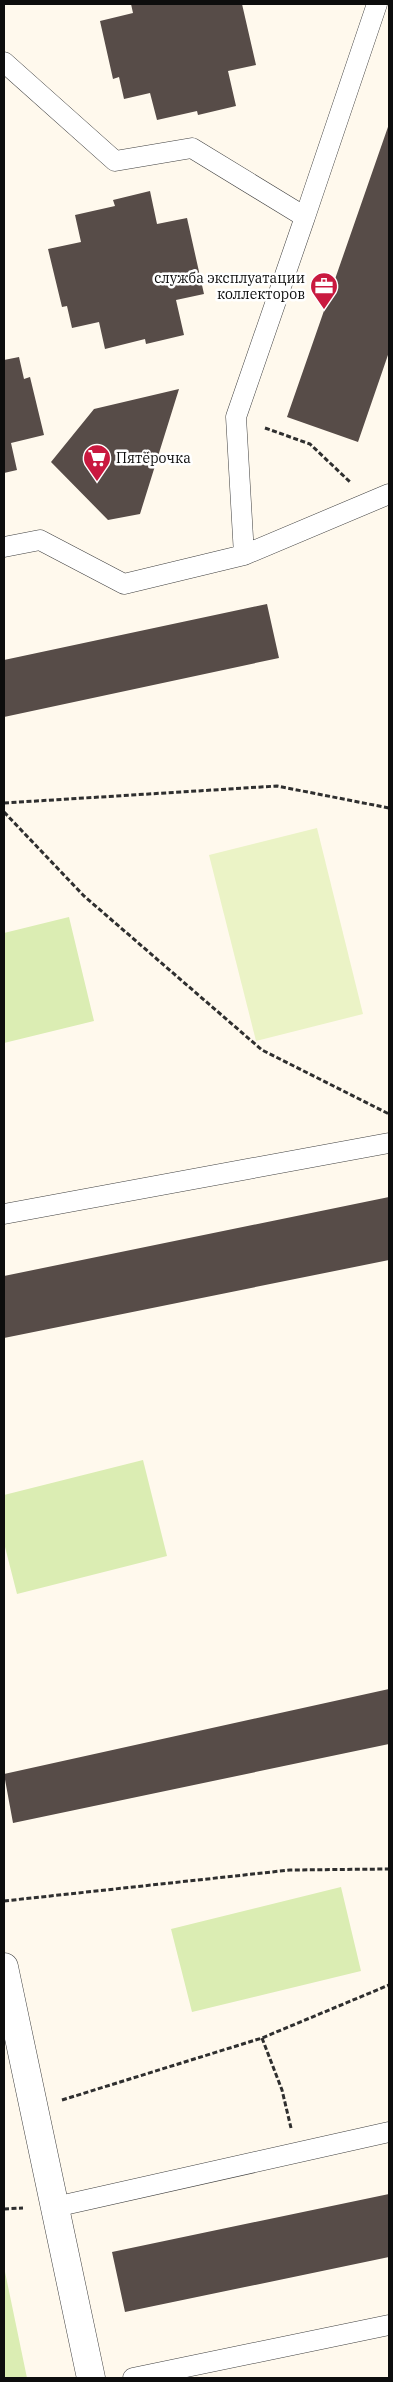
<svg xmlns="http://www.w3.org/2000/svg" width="393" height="2382" viewBox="0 0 393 2382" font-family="'IBM Plex Serif',serif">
<rect width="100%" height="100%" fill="#fff9ed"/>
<path fill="#dbedb3" d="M69,917l25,104 -90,22v-110z
M143,1460l24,96 -150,38 -13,-51v-48z
M341,1887l20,84 -169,41 -21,-83z
M4,2267l23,111h-23z"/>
<path fill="#ebf3c6" d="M317,828l46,186 -107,27 -47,-186z"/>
<path fill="#574c48" d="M131,4h111l14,61 -28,6 8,35 -38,9 -1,-4 -40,9 -7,-27 -26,6 -5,-22 -6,2 -13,-58 33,-8z
M389,124v228l-31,90 -71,-25z
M150,191l7,33 30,-6 17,76 -28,6 8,35 -38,9 -1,-5 -40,10 -6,-27 -27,6 -5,-22 -5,1 -14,-58 33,-7 -6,-27 40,-9 -2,-6z
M19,357l5,22 6,-2 14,58 -33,8 6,27 -13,3v-113z
M179,389l-39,125 -32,6 -57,-58 43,-53z
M267,604l12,54 -275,59v-57z
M389,1197v63l-385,78v-62z
M389,1689v55l-376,79 -9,-49z
M389,2194v63l-264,55 -13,-60z"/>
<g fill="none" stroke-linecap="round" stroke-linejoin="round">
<g stroke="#404040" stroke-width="21">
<path id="service" d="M4,62l111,99 77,-13 113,69 -69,200 8,138
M305,217l72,-213
M4,547l36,-7 84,44 120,-29 145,-61
M4,1214l385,-71
M55,2207l334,-75
M133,2378l256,-53"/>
</g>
<g stroke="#404040" stroke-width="29">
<path id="minor" d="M4,1967l87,411"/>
</g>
<path stroke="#2f2f2f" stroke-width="3" stroke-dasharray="5 2.5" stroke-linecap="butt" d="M265,428l45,16 40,38
M4,803l273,-17 112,22
M4,812l80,84 178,154 127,64
M4,1901l286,-31 99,-1
M262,2038l20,52 9,38
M62,2100l200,-62 127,-53
M4,2209l19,-1"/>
<use href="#service" stroke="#fff" stroke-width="20"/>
<use href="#minor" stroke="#fff" stroke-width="28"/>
</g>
<defs>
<g id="office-pin" transform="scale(1.4375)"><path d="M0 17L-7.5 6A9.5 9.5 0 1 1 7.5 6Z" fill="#c9193f" stroke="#fff"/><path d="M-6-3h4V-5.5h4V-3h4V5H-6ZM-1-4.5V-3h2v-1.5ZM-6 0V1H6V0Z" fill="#fff"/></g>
<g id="supermarket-pin" transform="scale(1.4375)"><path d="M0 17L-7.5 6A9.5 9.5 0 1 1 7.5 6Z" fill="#c9193f" stroke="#fff"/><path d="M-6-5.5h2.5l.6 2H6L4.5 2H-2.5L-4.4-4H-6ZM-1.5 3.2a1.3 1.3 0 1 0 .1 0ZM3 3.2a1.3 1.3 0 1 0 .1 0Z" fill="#fff"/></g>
</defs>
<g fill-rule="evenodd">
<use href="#office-pin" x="324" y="286"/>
<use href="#supermarket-pin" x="97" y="458"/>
</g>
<g text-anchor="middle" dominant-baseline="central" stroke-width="5" stroke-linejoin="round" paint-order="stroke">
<g font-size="14" fill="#0d0d0d" stroke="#fff" text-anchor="end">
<text x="305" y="278">служба эксплуатации<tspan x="305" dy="16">коллекторов</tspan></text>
<text x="116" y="458" text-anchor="start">Пятёрочка</text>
</g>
</g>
<rect width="393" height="2382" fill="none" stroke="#0d0d0d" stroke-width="10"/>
</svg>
